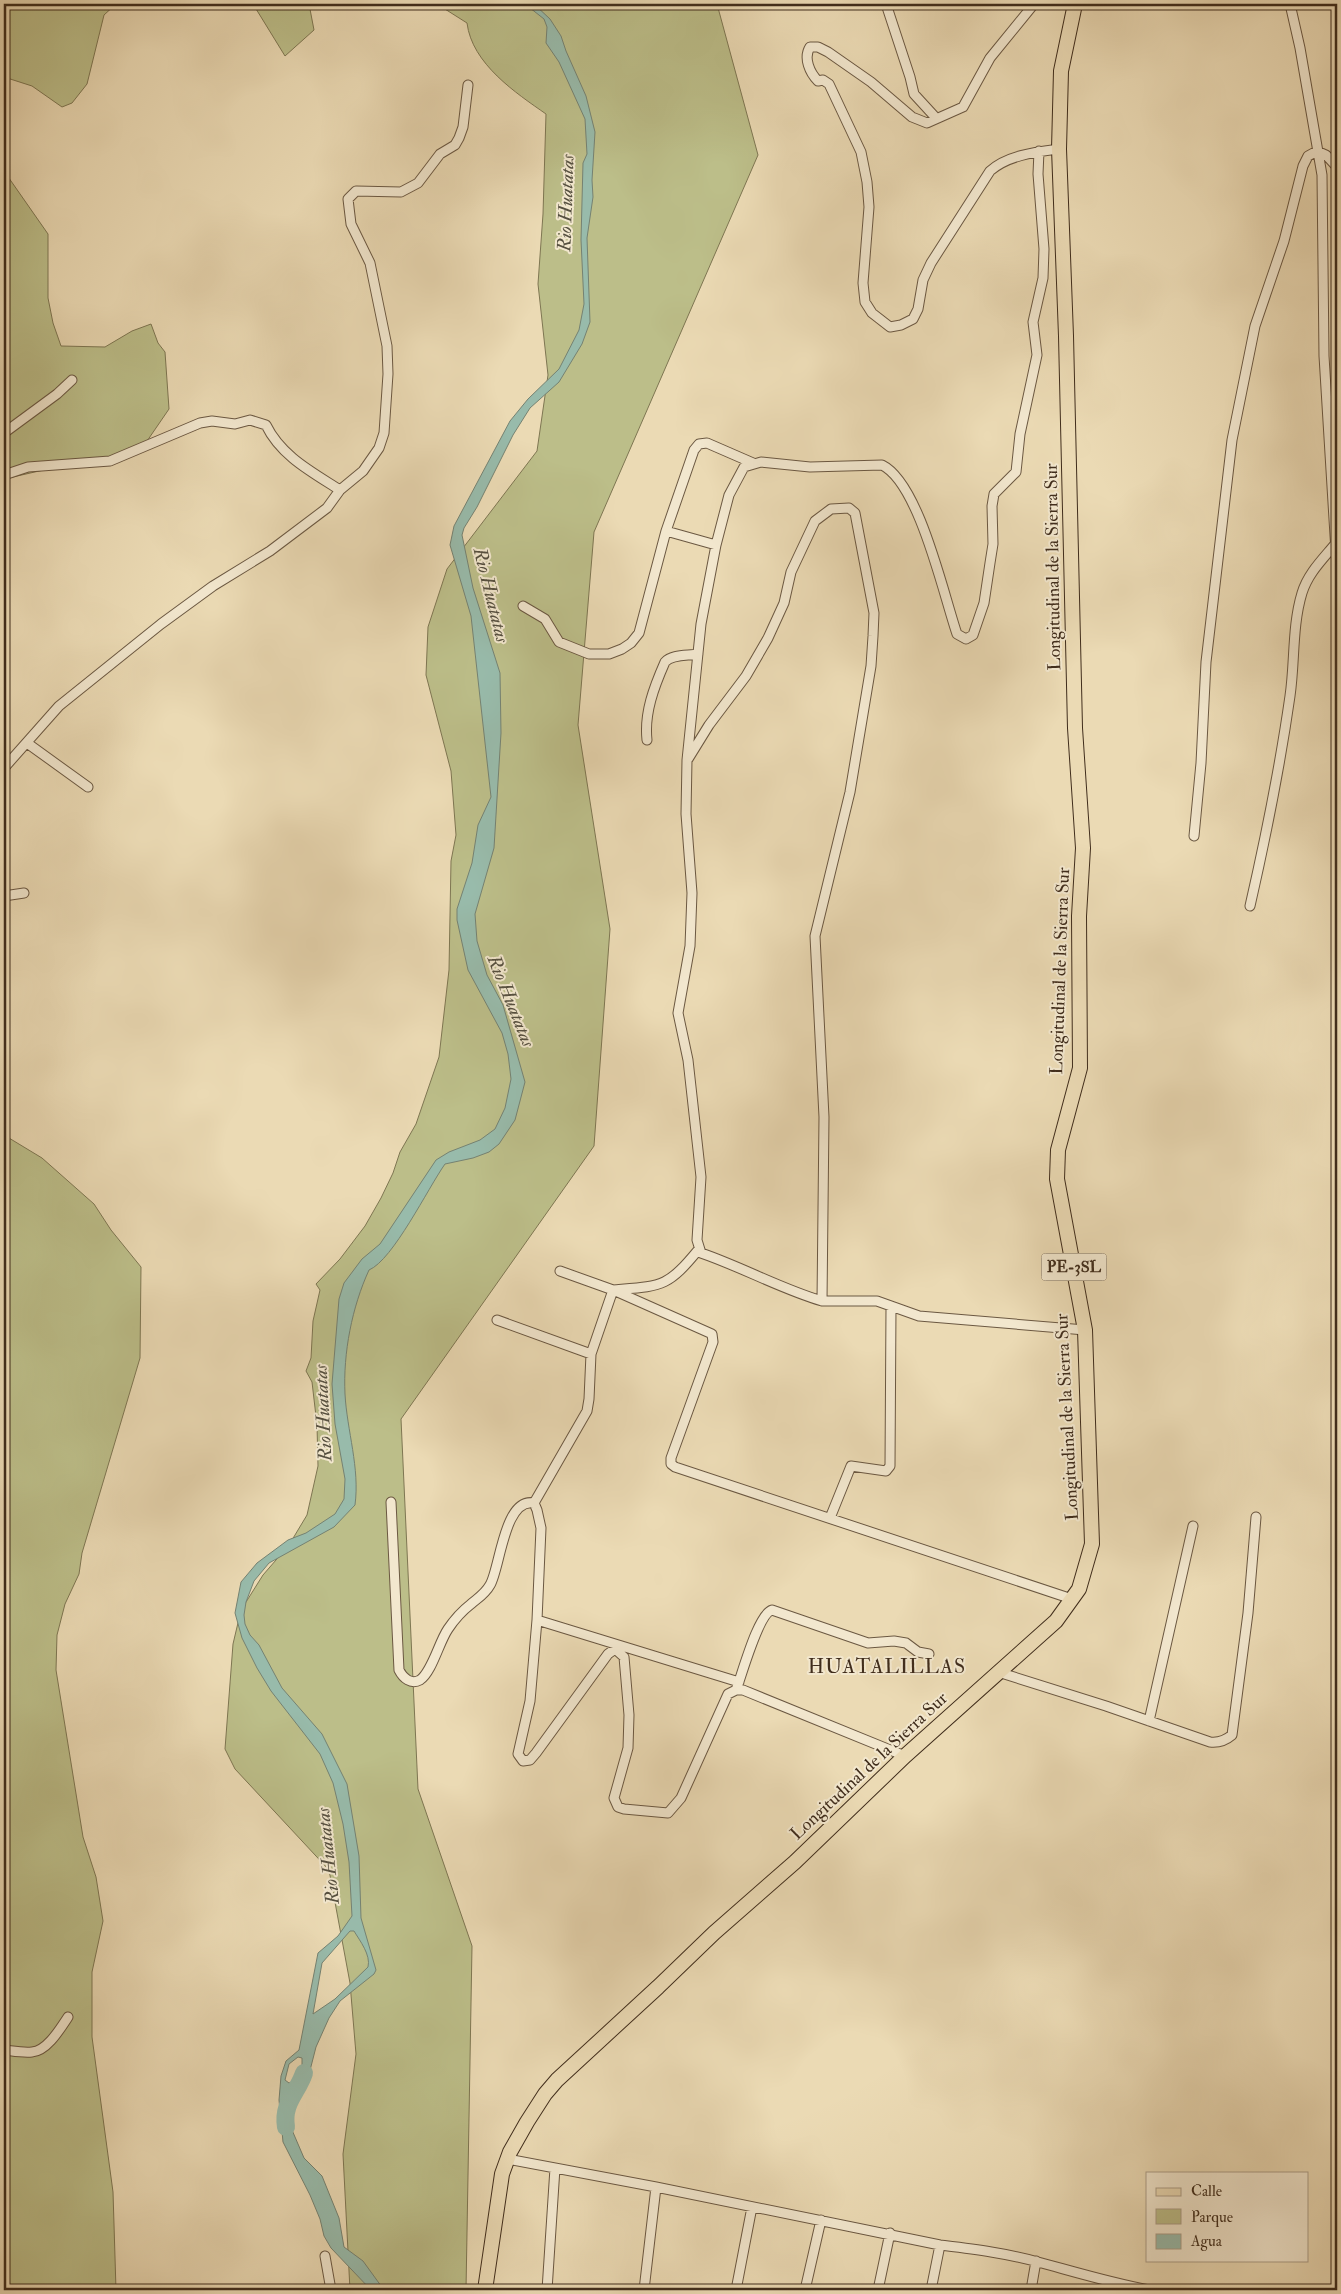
<svg xmlns="http://www.w3.org/2000/svg" width="1341" height="2294" viewBox="0 0 1341 2294" font-family="'IM FELL Double Pica',serif">
<rect width="100%" height="100%" fill="#ebdab4"/>
<filter id="stains"><feTurbulence type="fractalNoise" baseFrequency=".004" numOctaves="4"/><feColorMatrix values="0 0 0 0 .2 0 0 0 0 .09 0 0 0 0 .02 0 0 0 .5 -.17"/></filter>
<radialGradient id="worn" r=".72"><stop offset=".6" stop-color="#630" stop-opacity="0"/><stop offset="1" stop-color="#630" stop-opacity=".3"/></radialGradient>
<path fill="#bcbe89" stroke="#7e7652" d="M4,4h112l-12,11 -17,69 -15,19 -10,4 -30,-21 -28,-9z
M253,4h56l5,26 -29,26z
M437,4h280l41,151 -164,377 -16,193 32,204 -16,217 -193,273 17,370 54,157 -6,344h-116l-7,-136 13,-100 -6,-71 -21,-113 -94,-101 -10,-20 8,-105 8,-34 22,-35 26,-30 18,-30 11,-49 -1,-41 -5,-43 -6,-11 5,-13 2,-37 7,-31 -4,-6 24,-25 25,-33 16,-28 12,-25 7,-21 16,-28 23,-67 10,-87 2,-109 5,-26 -5,-64 -25,-96 2,-48 19,-58 90,-118 11,-76 -10,-91 5,-70 3,-100c-30,-21 -74,-50 -79,-91z
M4,171l44,63v64l5,25 8,23 44,1 27,-16 19,-7 7,19 7,9 4,57 -24,35 -22,12 -62,10 -57,13z
M4,1135l38,23 52,46 17,26 30,37 -1,91 -58,195 -3,21 -14,30 -8,31 -1,35 27,167 13,40 7,44 -11,51v65l21,155 3,98h-112z"/>
<path fill="#98bbab" stroke="#758272" fill-rule="evenodd" d="M525,4h9l16,15 11,17 5,15 20,45 9,36 -3,48 1,17 -6,41 3,84 -8,22 -23,38 -29,26 -17,27 -36,72 -13,21 -2,7 11,53 27,85 1,60 -7,115 -19,66 2,27 10,34 16,30 22,77 -10,38 -16,24 -10,8 -16,6 -28,6c-17,24 -52,96 -76,106 -17,37 -26,83 -24,124 2,37 15,74 10,111l-21,22 -65,36 -15,18 -8,21 -2,13 1,9 5,11 9,10 23,43 40,46 25,50 12,72 2,62 15,52 -2,4 -34,27 -11,17 -13,29 -10,39 -4,6h-11l-2,3v15l3,20 12,28 18,18 17,42 5,29 19,14 21,29h-13l-40,-42 -7,-12 -4,-17 -10,-24 -27,-53 -4,-42 2,-24 5,-15 13,-11 19,-97 20,-17 14,-20 -3,-54 -6,-38 -10,-41 -13,-29 -49,-63 -14,-23 -15,-30 -7,-25 6,-31 16,-19 31,-23 18,-7 29,-19 9,-15 1,-20 -10,-55 -3,-40 7,-85 5,-16 18,-24 18,-15 56,-84 13,-8 31,-12 15,-11 10,-21 6,-29 -3,-25 -6,-21 -34,-63 -11,-50v-11l15,-46 6,-38 13,-28 -20,-181 -21,-71 4,-19 56,-105 18,-22 31,-30 20,-39 5,-26 -3,-64 2,-77 4,-9 -2,-35 -26,-57 -13,-19 1,-16 -3,-8zM350,1931h4c6,10 17,24 14,36l-33,32 -22,15 9,-51zM298,2057l4,1v17l-2,4 -11,4 -4,-3 4,-16z"/>
<g fill="none" stroke-linecap="round" stroke-linejoin="round">
<path stroke="#98bbab" stroke-width="18" d="M286,2127c-4,-24 12,-35 18,-54"/>
<g stroke="#6b5842" stroke-width="11">
<path id="minor" d="M886,4l24,73 4,17 22,24
M1034,4l-44,54 -27,49 -36,16 -15,-6 -41,-35 -43,-30 -10,-5h-8c-7,11 0,26 8,34l5,-1 6,4 32,68 6,30 2,25 -6,76 2,19 7,11 18,14 11,-2 12,-6 5,-10 5,-29 8,-17 59,-92c18,-16 46,-19 69,-22
M1290,4l10,44 22,127 2,181 13,212
M4,433l53,-39 15,-14
M4,475l24,-8 82,-6 90,-38 12,-2 23,3 15,-4 16,5c15,31 46,47 74,65
M666,531l50,14
M523,606l22,13 14,23 30,12h20l13,-5 9,-6 8,-10 27,-102 28,-81 5,-6 8,-1 46,20
M647,740c-3,-27 7,-53 18,-78 7,-8 23,-6 33,-8
M27,743l61,44
M688,759l21,-34 37,-49 22,-38 16,-35 7,-31 24,-51 16,-12 18,-1 6,5 19,100 -1,23 -2,30 -21,126 -35,144 9,181 -2,184h55l42,15 166,14
M4,768l55,-62 102,-82 52,-38 57,-35 57,-43 13,-18 23,-19 16,-23 5,-15 4,-59 -1,-28 -17,-83 -19,-39 -3,-25 8,-8 45,1 17,-9 22,-29 15,-9 4,-7 4,-11 5,-42
M1194,836l7,-73 5,-101 26,-222 23,-114 29,-85 19,-75 5,-10 9,-5 9,4 11,12
M4,896l20,-3
M1250,906c16,-70 30,-140 40,-210 5,-34 2,-70 12,-103 6,-20 21,-34 34,-50
M560,1271l53,19 99,44 1,8 -42,116v6l4,3 397,132
M822,1301c-41,-12 -80,-34 -121,-48l-4,-13 4,-63 -13,-117 -10,-47 12,-67 2,-53 -6,-79 1,-54 14,-136 15,-79 13,-50 15,-28 17,-5 49,5 72,-2c37,18 61,128 75,169l9,5 7,-4 11,-32 6,-40 3,-19 -1,-38 2,-12 22,-22 4,-38 17,-79 -4,-33 10,-44 1,-29 -6,-75 1,-23
M497,1320l94,34
M391,1502l8,168c4,8 12,15 21,10 12,-8 19,-38 28,-51 6,-9 14,-18 23,-25 7,-6 14,-10 19,-19 10,-16 14,-88 44,-82l3,7 4,18 -4,92 -7,81 -12,53 5,7 7,-1 6,-7 72,-99 7,-5 9,8 5,58 -1,33 -14,50 4,9 6,2 44,4 13,-15 47,-104 8,-4h7l162,66
M534,1503l53,-92 2,-12 2,-45 22,-64c49,-4 54,-2 86,-41
M830,1518l21,-52 35,5 4,-5 1,-159
M537,1620l202,62
M998,1672l108,34 104,36c9,1 15,-1 22,-7l16,-122 8,-96
M736,1690c6,-15 22,-76 36,-80l96,33 26,-2 12,2 12,9 11,2
M1149,1721l44,-195
M4,2050c9,1 19,3 28,2 15,-1 28,-23 36,-35
M507,2159l149,28 284,58c32,4 66,8 98,17 37,10 73,21 111,28
M325,2256l6,34
M547,2290l8,-122
M644,2290l12,-103
M736,2290l16,-83
M805,2290l16,-70
M878,2290l12,-57
M931,2290l9,-45
M1031,2290l5,-29
M1337,2290v-4"/>
</g>
<g stroke="#402d1c" stroke-width="16">
<path id="primary" d="M485,2290l17,-116 8,-22 17,-30 18,-28 12,-14 101,-93 56,-54 81,-71 110,-106 151,-135 23,-32 13,-45 -7,-214 -28,-151 1,-29 22,-82 -1,-152 4,-68 -8,-120 -9,-392 -7,-187 2,-78 14,-67"/>
</g>
<use href="#minor" stroke="#f2e7ce" stroke-width="9"/>
<use href="#primary" stroke="#ebdab4" stroke-width="14"/>
</g>
<g text-anchor="middle" dominant-baseline="central" stroke-width="4" stroke-linejoin="round" paint-order="stroke">
<rect fill="#f2e7ce" stroke="#756551" stroke-width="1" x="1041.5" y="1253.5" width="65" height="27" rx="4"/>
<g font-size="16" font-weight="bold" fill="#402d1c">
<text x="1074" y="1267">PE-3SL</text>
</g>
<g font-size="18" fill="#402d1c" stroke="#f2e7ce">
<text transform="translate(1053 567) rotate(-91)">Longitudinal de la Sierra Sur</text>
<text transform="translate(1060 971) rotate(-88)">Longitudinal de la Sierra Sur</text>
<text transform="translate(1067 1417) rotate(-93)">Longitudinal de la Sierra Sur</text>
<text transform="translate(869 1766) rotate(-43)">Longitudinal de la Sierra Sur</text>
</g>
<g font-size="19" font-style="italic" fill="#565040" stroke="#f2e7ce">
<text transform="translate(566 203) rotate(-88)">Rio Huatatas</text>
<text transform="translate(491 595) rotate(76)">Rio Huatatas</text>
<text transform="translate(511 1001) rotate(68)">Rio Huatatas</text>
<text transform="translate(323 1413) rotate(-93)">Rio Huatatas</text>
<text transform="translate(328 1856) rotate(-96)">Rio Huatatas</text>
</g>
<g font-size="20" letter-spacing="1" fill="#402d1c" stroke="#f2e7ce">
<text x="887" y="1666">HUATALILLAS</text>
</g>
</g>
<rect width="1341" height="2294" fill="none" stroke="#ebdab4" stroke-width="20"/>
<rect x="5" y="5" width="1331" height="2284" fill="none" stroke="#402d1c" stroke-width="2.5"/>
<rect x="10" y="10" width="1321" height="2274" fill="none" stroke="#402d1c"/>
<rect x="1146" y="2172" width="162" height="90" fill="#f2e7ce" stroke="#ab9d87"/>
<rect x="1156" y="2188" width="25" height="8" fill="#ebdab4" stroke="#ab9d87"/>
<text x="1191" y="2196" font-size="15" fill="#402d1c">Calle</text>
<rect x="1156" y="2209" width="25" height="15" fill="#bcbe89" stroke="#ab9d87"/>
<text x="1191" y="2222" font-size="15" fill="#402d1c">Parque</text>
<rect x="1156" y="2234" width="25" height="15" fill="#98bbab" stroke="#ab9d87"/>
<text x="1191" y="2246" font-size="15" fill="#402d1c">Agua</text>
<rect width="100%" height="100%" filter="url(#stains)"/>
<rect width="100%" height="100%" fill="url(#worn)"/>
</svg>
